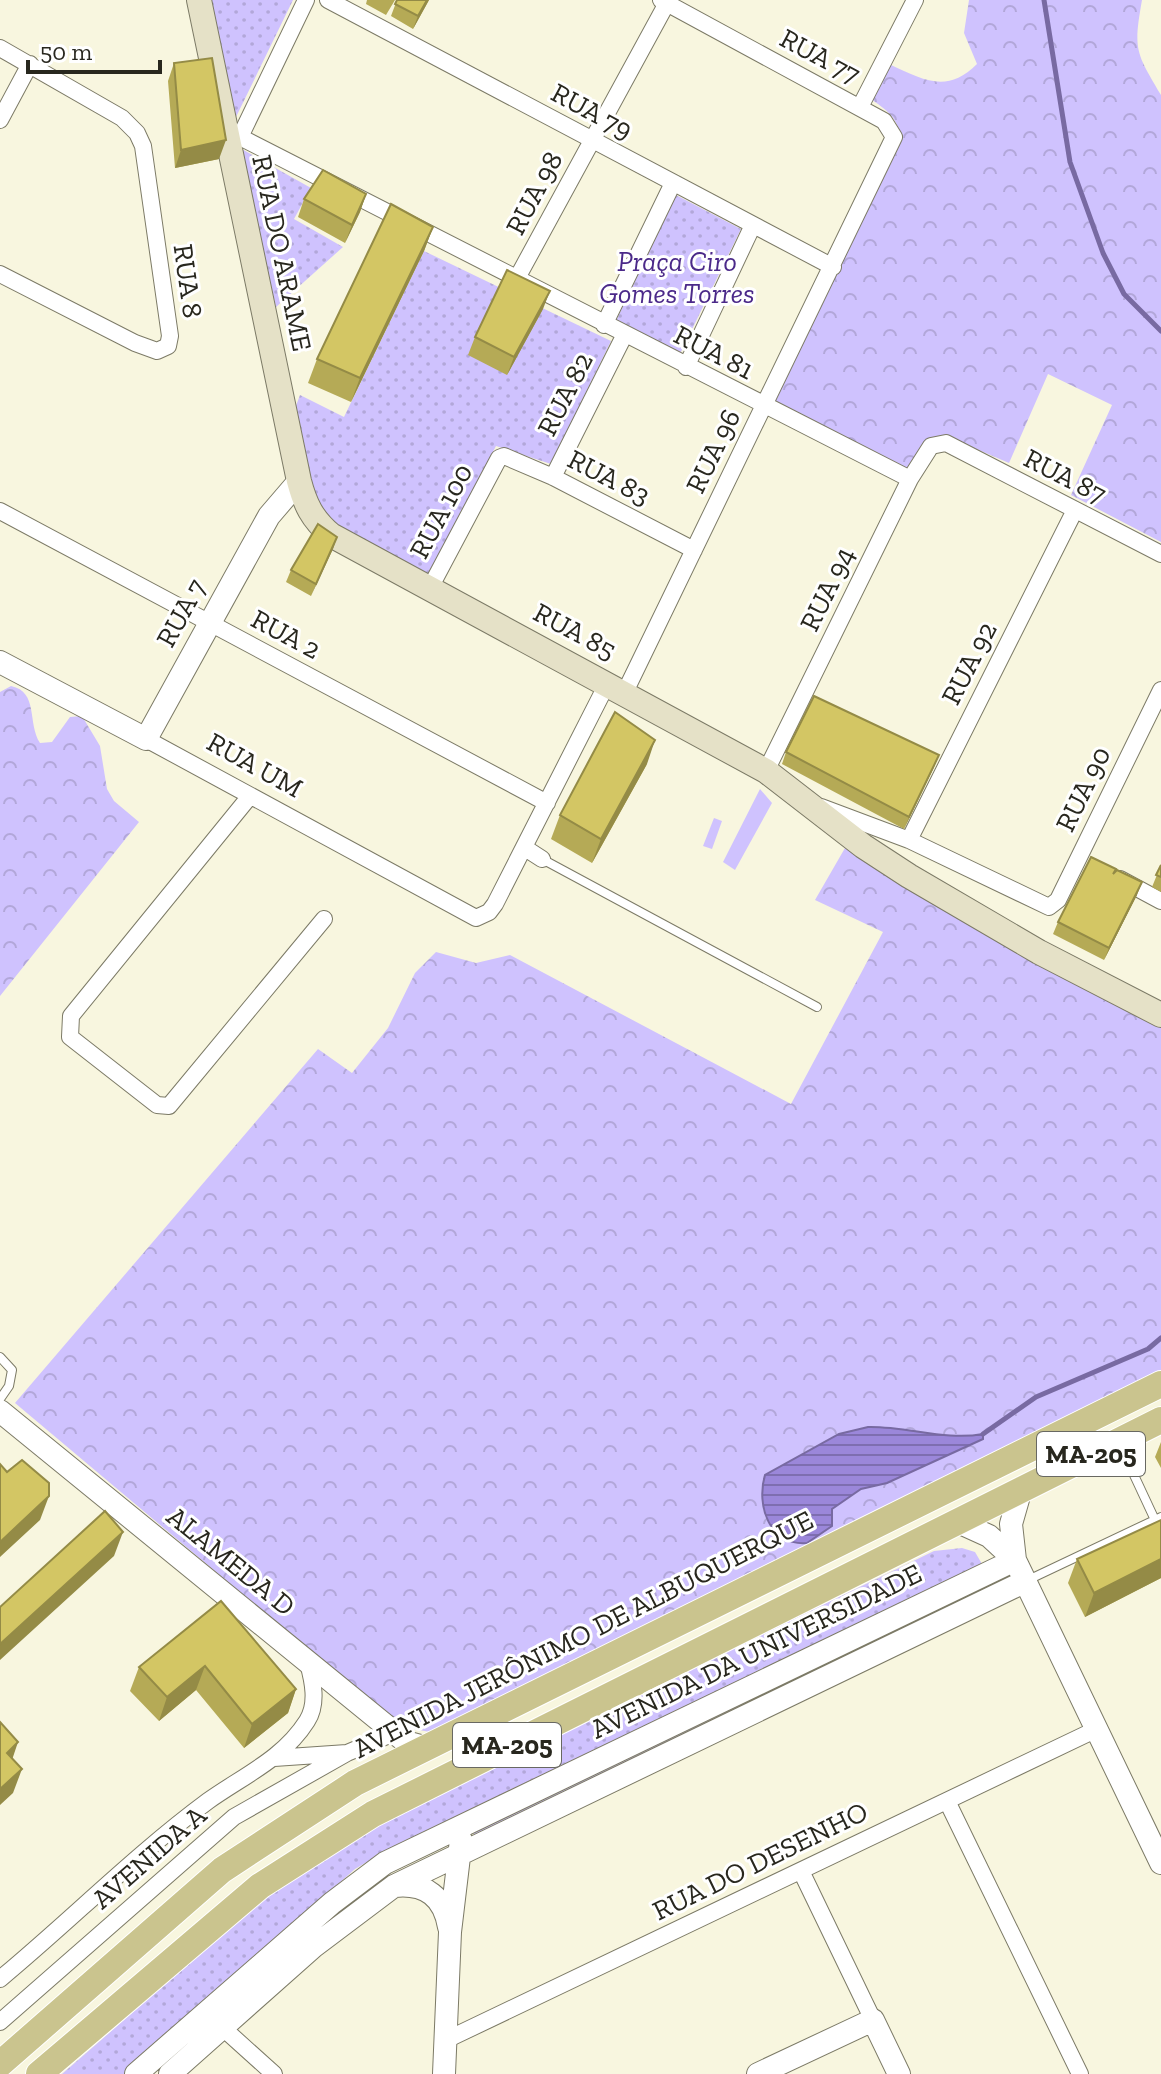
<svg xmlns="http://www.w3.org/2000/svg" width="1161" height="2074" viewBox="0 0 1161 2074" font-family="'Zilla Slab',serif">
<defs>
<pattern id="forest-crowns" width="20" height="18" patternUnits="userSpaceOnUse" patternTransform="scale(2)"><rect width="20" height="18" fill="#cfc2fe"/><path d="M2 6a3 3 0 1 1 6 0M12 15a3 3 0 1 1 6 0" fill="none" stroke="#b2a7d9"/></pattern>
<pattern id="park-dots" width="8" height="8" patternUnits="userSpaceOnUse" patternTransform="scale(2)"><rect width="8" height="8" fill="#cfc2fe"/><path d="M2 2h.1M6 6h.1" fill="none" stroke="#b2a7d9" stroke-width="1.8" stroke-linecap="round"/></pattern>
<pattern id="water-rules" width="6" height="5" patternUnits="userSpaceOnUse" patternTransform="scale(2)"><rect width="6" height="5" fill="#9b87da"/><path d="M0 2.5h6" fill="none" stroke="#7e6eb0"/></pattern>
</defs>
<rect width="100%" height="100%" fill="#f8f6df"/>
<path fill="#cfc2fe" d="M760,789l12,14 -37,67 -12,-8z
M714,818l8,3 -10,28 -9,-3z
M998,1579l1,4 -524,254 -3,-10z"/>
<path fill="url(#forest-crowns)" d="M969,0h173c-9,51 -6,52 19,95v447l-90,-47 41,-90 -64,-31 -39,89 -63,-27 -18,2 -21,31 -136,-61 130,-268c-3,-23 -14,-30 -32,-42l22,-33c33,15 56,29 86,-1l-13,-31z
M11,686c28,6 16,37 29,57l12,-1 18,-25 12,-1 18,30 7,43 7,12 25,21 -139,174v-304z
M845,848l316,165v368l-731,351 -22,-4 -23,-14 -370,-311 303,-354 34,24 36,-45 27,-55 21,-21 40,11 34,-8 281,149 92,-172 -68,-32z"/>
<path fill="url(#park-dots)" d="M208,0h85l-58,119z
M240,148l71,40 -17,31 49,28 -67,60z
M676,195l65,34 -62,127 -65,-31z
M424,251l187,90 -60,123 -55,-18 -70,135 -92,-51 -18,-27 -22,-92 6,-16 44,22z
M962,1548l13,4 7,12 -588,282 -39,23 -230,205h-63l208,-181 81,-55 99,-53 484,-234z"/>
<path fill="url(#water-rules)" stroke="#786aa2" stroke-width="2" d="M868,1427c39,-1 77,14 115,7v5l-96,44 -26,6 -29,20v17l-25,17c-38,3 -51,-38 -42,-68l74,-41z"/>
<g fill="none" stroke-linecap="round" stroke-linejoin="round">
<path stroke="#786aa2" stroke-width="5" d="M1044,0l26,162 33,91 21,41 37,37
M983,1434l53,-37 112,-48 13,-11"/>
<g stroke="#7c7a66" stroke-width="10">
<path id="service" d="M542,859l275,148
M0,1357l12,13 -3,16 -9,13
M1120,1445l35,75
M1028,1580l133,-63"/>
</g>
<g stroke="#7c7a66" stroke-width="18">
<path id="minor" d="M328,0l505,267
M0,48l122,70 15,15 6,13 27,190 -2,10 -11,5 -22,-8 -135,-69
M860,107l55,-107
M0,120l30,-56
M240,137l670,342
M230,138l10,-1 66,-137
M516,280l151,-277
M604,325l69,-142
M686,367l67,-142
M553,477l71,-141
M0,511l547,292
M430,588l69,-130 5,-2 49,21 141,73
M625,692l269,-555 -10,-16 -223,-121
M146,739l330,179 13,-6 6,-8 113,-222
M766,771l144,-292 21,-33 15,-3 215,111
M250,796l-179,220 -1,21 87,68 12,1 155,-187
M821,807l88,33 140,67 9,-7 103,-210
M909,840l166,-330
M525,848l17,11
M1120,879l41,22
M274,1758l73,-5 47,-20
M947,1801l133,273
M801,1871l72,149
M0,1979c70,-58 135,-124 208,-178 35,-25 75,-42 99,-80 11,-17 6,-40 1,-58
M0,2022l234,-205 113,-64
M223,2028l51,46
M446,2040l651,-311"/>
</g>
<g stroke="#7c7a66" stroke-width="24">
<path id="tertiary" d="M0,662l146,77 123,-223 30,-35
M0,1411l406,331 22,6
M956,1521l33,15 26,24 146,303
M1015,1560l-4,-36 10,-35
M395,1886c31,-3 49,11 54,41
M136,2074l196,-171 53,-40 630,-303
M170,2074l143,-127 81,-61 632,-305
M444,2074l6,-142 11,-92
M758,2074l115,-54 26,54"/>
</g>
<g stroke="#7c7a66" stroke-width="26">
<path id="secondary" d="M199,0l100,481c6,23 13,38 32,54l435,236 97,75 46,30 130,76 122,63"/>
</g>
<g stroke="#fff" stroke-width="28">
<path id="primary" d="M0,2064l222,-194 133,-87 806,-399
M39,2074l221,-188 113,-72 788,-394"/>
</g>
<use href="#service" stroke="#fff" stroke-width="8"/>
<use href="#minor" stroke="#fff" stroke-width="16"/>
<use href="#tertiary" stroke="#fff" stroke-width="22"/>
<use href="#secondary" stroke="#e5e1c7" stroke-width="24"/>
<use href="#primary" stroke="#cac48e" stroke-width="26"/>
</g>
<path fill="#b5aa56" d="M367,0h28l-9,15 -20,-11z
M397,0h32l-16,29 -22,-13z
M174,63l45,96 -44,9 -7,-87z
M366,194l-6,18 -15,31 -47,-26 6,-18z
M433,227l-9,24 -73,151 -43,-19 9,-24z
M543,309l-36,66 -39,-20 7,-18z
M337,537l-26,59 -25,-14 5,-12z
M786,752l153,3 -5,12 -30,62 -122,-65z
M647,764l-55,99 -41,-24 9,-24z
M1161,865v27l-9,-5z
M1114,873l23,22 -33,65 -51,-26 5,-12z
M1161,1442v26l-6,-11z
M1161,1520v58l-76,39 -17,-34 9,-24z
M221,1601l75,88 -8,24 -44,35 -48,-58 -37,31 -29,-30 9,-24z"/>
<path fill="#948b46" d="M427,0h2l-16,29 5,-13z
M226,140l-7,19 -44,9 6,-18z
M366,194l-6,18 -15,31 7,-18z
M433,227l-9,24 -73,151 9,-24z
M550,291l-7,18 -36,66 7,-18z
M337,537l-4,12 -22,47 5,-12z
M655,740l-8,24 -55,99 9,-24z
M939,755l-5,12 -30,62 5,-12z
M1142,882l-5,13 -33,65 5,-12z
M49,1496l-9,24 -40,37v-15z
M123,1532l-9,24 -114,104v-16z
M1161,1559v19l-76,39 9,-24z
M205,1666l-9,24 -37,31 8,-24z
M296,1689l-8,24 -44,35 8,-24z
M18,1742l-8,24 -3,-13z
M22,1769l-9,24 -13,12v-16z"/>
<path fill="#d3c664" stroke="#948b46" stroke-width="2" d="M397,0h30l-9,16 -23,-12z
M212,58l14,82 -45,10 -7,-87z
M323,170l43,24 -14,31 -48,-26z
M391,204l42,23 -73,151 -43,-19z
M507,270l43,21 -36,66 -39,-20z
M318,524l19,13 -21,47 -25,-14z
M814,696l125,59 -30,62 -123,-65z
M615,712l40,28 -54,99 -41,-24z
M1091,857l25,12 -3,5 4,-4 25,12 -33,66 -51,-26z
M1161,865v12l-5,-2z
M22,1460l27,23v13l-49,46v-78l7,8z
M105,1511l18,21 -123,112v-37z
M1161,1520v39l-67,34 -17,-34z
M221,1601l75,88 -44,35 -47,-58 -38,31 -28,-30z
M0,1722l18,20 -11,11 15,16 -22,20z"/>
<g text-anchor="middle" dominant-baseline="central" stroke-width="6" stroke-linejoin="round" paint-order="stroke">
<g fill="#fff" stroke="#686862" stroke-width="2">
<rect x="1037" y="1432" width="108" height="44" rx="6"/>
<rect x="453" y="1723" width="108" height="44" rx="6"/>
</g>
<g font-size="26" font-weight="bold" fill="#28271e">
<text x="1091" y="1454">MA-205</text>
<text x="507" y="1745">MA-205</text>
</g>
<g font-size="28" fill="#28271e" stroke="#fff">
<text transform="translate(820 56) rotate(28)">RUA 77</text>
<text transform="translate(592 111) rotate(28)">RUA 79</text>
<text transform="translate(534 193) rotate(-62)">RUA 98</text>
<text transform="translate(282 253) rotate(78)">RUA DO ARAME</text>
<text transform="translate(188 281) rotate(82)">RUA 8</text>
<text transform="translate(714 352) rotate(27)">RUA 81</text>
<text transform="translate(565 394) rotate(-63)">RUA 82</text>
<text transform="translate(713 451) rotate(-64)">RUA 96</text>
<text transform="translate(1065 476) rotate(27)">RUA 87</text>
<text transform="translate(609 477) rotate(27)">RUA 83</text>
<text transform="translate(441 511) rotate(-62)">RUA 100</text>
<text transform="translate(827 589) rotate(-64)">RUA 94</text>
<text transform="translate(181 613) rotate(-61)">RUA 7</text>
<text transform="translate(575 631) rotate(28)">RUA 85</text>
<text transform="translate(286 634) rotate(28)">RUA 2</text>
<text transform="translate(969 663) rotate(-63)">RUA 92</text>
<text transform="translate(255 765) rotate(29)">RUA UM</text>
<text transform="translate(1083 789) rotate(-64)">RUA 90</text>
<text transform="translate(231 1561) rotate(39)">ALAMEDA D</text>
<text transform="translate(583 1634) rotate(-27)">AVENIDA JERÔNIMO DE ALBUQUERQUE</text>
<text transform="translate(756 1651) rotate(-26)">AVENIDA DA UNIVERSIDADE</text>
<text transform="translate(149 1857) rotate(-41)">AVENIDA A</text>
<text transform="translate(760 1861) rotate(-26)">RUA DO DESENHO</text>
</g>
<g font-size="28" font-style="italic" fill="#4b2989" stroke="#fff">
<text x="677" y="261">Praça Ciro<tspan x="677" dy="32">Gomes Torres</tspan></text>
</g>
</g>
<path d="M28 60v12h132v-12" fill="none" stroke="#28271e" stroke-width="4"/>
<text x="40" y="60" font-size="24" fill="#28271e" stroke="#ffffff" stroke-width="6" paint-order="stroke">50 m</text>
</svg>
